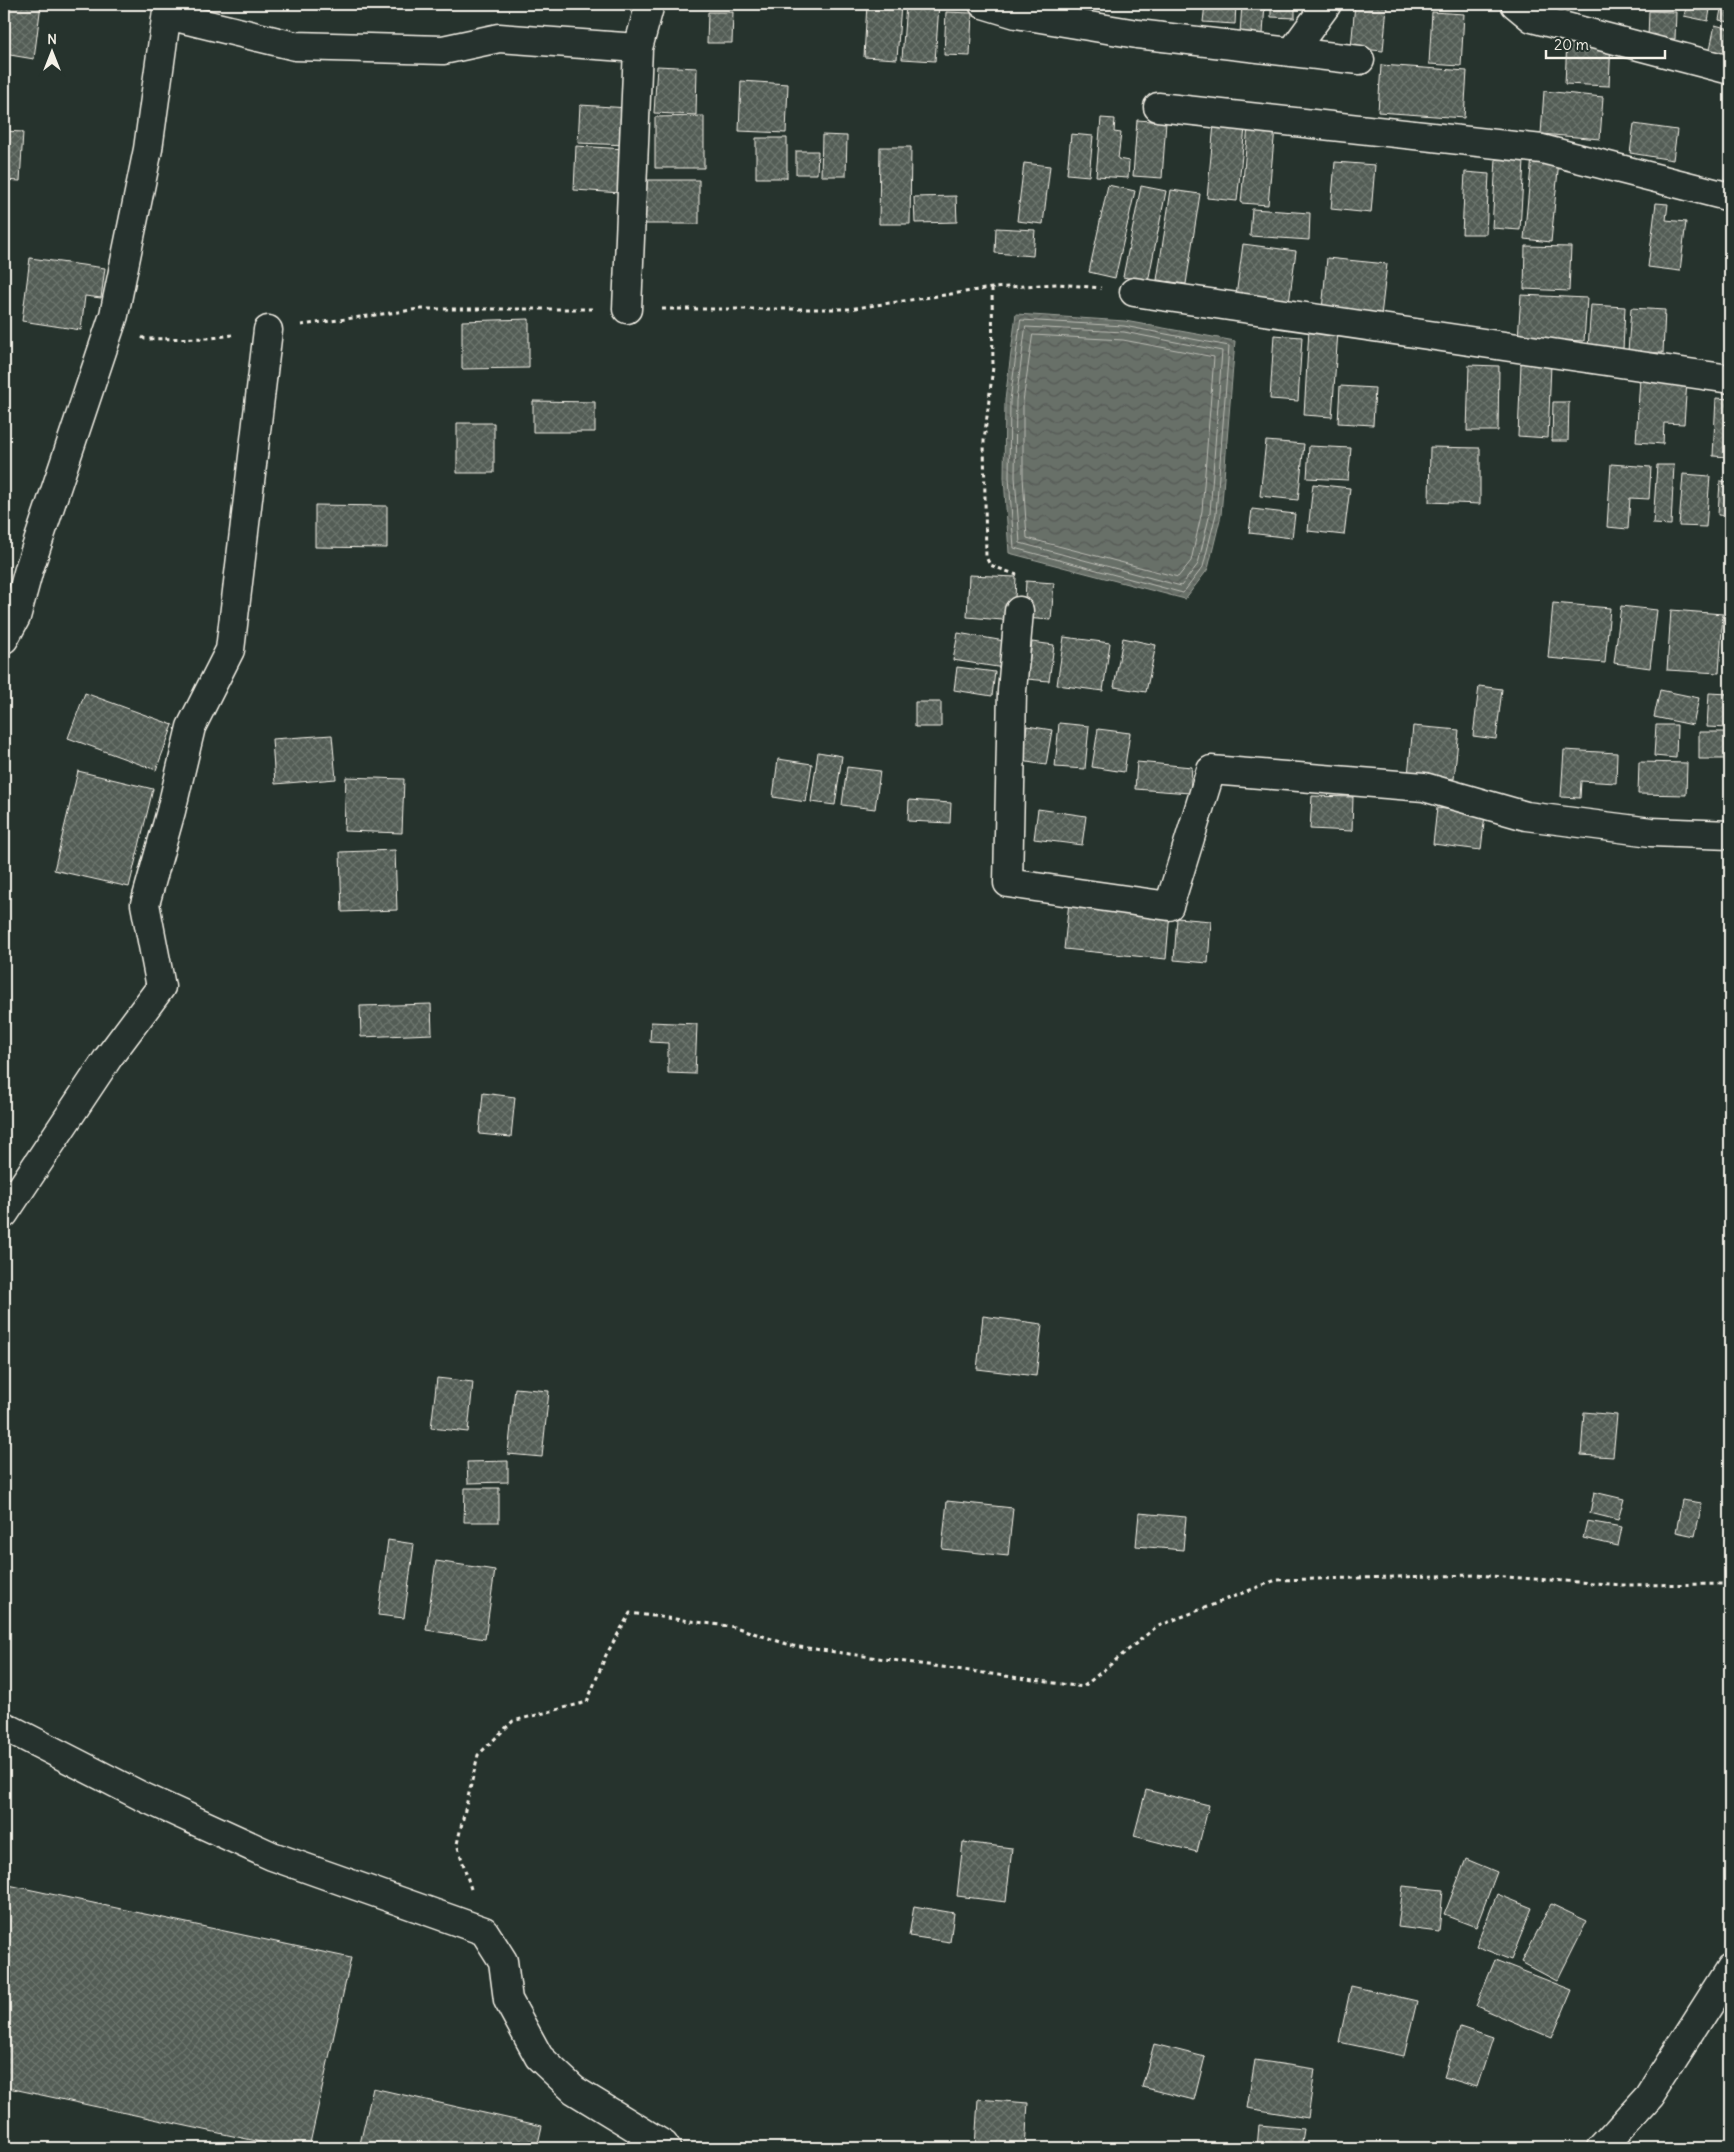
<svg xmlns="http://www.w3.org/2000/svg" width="1734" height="2152" viewBox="0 0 1734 2152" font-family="Delius,sans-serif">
<defs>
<pattern id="water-waves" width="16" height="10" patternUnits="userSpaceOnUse" patternTransform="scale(1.25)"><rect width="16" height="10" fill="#676f68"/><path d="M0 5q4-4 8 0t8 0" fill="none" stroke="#565a55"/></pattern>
<pattern id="building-cross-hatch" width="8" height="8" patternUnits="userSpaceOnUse" patternTransform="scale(1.25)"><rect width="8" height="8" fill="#525c55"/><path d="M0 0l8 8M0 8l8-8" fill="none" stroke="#6c746d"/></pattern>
</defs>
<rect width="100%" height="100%" fill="#26332d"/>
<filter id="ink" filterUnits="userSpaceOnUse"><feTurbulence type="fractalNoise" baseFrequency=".02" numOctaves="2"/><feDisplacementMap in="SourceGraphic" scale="10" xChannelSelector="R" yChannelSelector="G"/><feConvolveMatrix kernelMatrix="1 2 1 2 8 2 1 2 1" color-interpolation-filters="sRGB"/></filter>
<g filter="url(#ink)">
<path fill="url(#water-waves)" stroke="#9fa39b" d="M1016,314l109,7 110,20 -14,174 -13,54 -23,30 -176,-46 -5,-76 1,-77z"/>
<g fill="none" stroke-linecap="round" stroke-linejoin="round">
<path stroke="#bcbdb5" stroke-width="1" d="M1021,320l103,6 105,20 -13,168 -13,53 -20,26 -169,-45 -5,-71 1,-76z
M1026,327l98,5 98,19 -12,162 -12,51 -17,22 -161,-43 -5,-66 1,-76z
M1033,335l90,5 91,17 -12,154 -11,50 -13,16 -151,-39 -4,-61v-75z"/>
</g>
<path fill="url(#building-cross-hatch)" stroke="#f4f1e8" d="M4,4h37l-7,55 -30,-5z
M712,4h43v3h-43z
M867,4h34l-4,55 -33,-2z
M906,4l33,1 -4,56 -33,-2z
M1205,4h31l-1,20 -32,-2z
M1242,4h23l-2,30 -23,-1z
M1271,4h24v14l-24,-1z
M1355,4l32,2 -4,45 -32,-3z
M1432,4h27v3h-28z
M1663,4h22l-1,3z
M1687,4h24l-3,17 -24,-5z
M1722,4h8v18l-11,-2z
M1649,11l27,1 -1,27 -27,-1z
M708,12h25l-1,31h-25z
M946,12l26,1 -2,43 -26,-1z
M1432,12l32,2 -3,52 -32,-2z
M1715,25l15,4v30l-21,-5z
M1567,39l44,2 -2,45 -44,-2z
M1381,65l86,6 -3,47 -86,-6z
M657,66l40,2 -1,47 -42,-2z
M741,81l47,3 -2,49 -47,-2z
M1544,91l59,6 -3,42 -59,-5z
M580,105l49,3 -2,37 -49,-2z
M704,116v52h-49v-51z
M1101,118l14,1 -1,13 7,1 -3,26 11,2 -1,17 -32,-2z
M1137,120l29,2 -4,56 -29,-2z
M1214,124l31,4 -8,73 -30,-3z
M1634,124l43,6 -4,30 -43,-7z
M1248,126l27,2 -7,77 -27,-2z
M4,131l19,1 -3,49 -16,-1z
M1071,134l22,2 -4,40 -22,-2z
M822,135l25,1 -1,40h-25z
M756,138h31v40h-31z
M576,146l49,3 -3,44 -48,-3z
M880,147h31l-1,77h-31z
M796,151h22l-1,23h-21z
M1532,157l27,3 -8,82 -27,-3z
M1496,159l28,2 -4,69 -28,-2z
M1335,162l40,3 -4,48 -40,-4z
M1024,163l26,3 -7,58 -26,-3z
M1465,172l24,2 -3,60h-24z
M647,180h52v44h-54z
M1108,185l27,6 -20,87 -26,-6z
M1141,186l25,5 -18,91 -25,-5z
M1171,190l29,4 -14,90 -29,-4z
M956,196l1,26 -42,1 -1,-26z
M1656,203l12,1 -2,16 20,2 -6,49 -32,-4z
M1252,209l58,4 -1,27 -59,-4z
M996,228l39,2 -2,26 -38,-3z
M1243,244l53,7 -7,52 -53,-7z
M1525,246l46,1 -2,44 -45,-2z
M30,258l75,10 -4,30 -16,-2 -4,34 -59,-9z
M1327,258l60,6 -6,52 -59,-6z
M1521,295l66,3 -3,43 -66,-3z
M1591,305l34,2 -2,43 -35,-2z
M1631,308l34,2 -2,43 -35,-1z
M529,319v49l-67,1v-48z
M1309,329l29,2 -6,86 -28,-2z
M1274,335l28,2 -4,64 -28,-2z
M1521,363l30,1 -3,74 -30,-2z
M1469,365l30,1 -1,65h-31z
M1640,378l47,3 -3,43 -20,-1 -1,21 -27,-2z
M1340,386l35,2 -2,37 -35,-2z
M1716,398l14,1v58l-17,-1z
M533,401l62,1v30h-62z
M1553,402h16l-1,39h-16z
M457,423h37v50h-37z
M1266,441l38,3 -6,56 -38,-4z
M1309,446l42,2 -3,32 -41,-2z
M1430,447l50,1v56l-51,-2z
M1611,464l40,3 -2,32 -19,-1 -2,31 -21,-2z
M1657,465h17l-3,60 -18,-1z
M1683,474l27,2 -4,51 -27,-1z
M1720,481l10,1v34l-12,-1z
M1313,484l37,4 -6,47 -36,-4z
M315,505l72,1v42l-72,-1z
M1252,509l43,5 -3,24 -43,-5z
M969,575l47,2 -2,44 -47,-4z
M1026,581l28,2 -3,37 -27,-2z
M1553,603l57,5 -5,55 -57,-5z
M1621,606l36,4 -7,58 -36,-5z
M1671,610l52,4 -4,59 -52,-3z
M958,633l58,10 -6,26 -57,-9z
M1064,637l46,6 -7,48 -46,-6z
M1123,638l33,7 -10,47 -32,-5z
M1032,642l22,3 -5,36 -22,-2z
M957,667l38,5 -3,24 -38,-6z
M1479,686l23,3 -6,50 -23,-3z
M1660,690l39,8 -6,27 -39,-8z
M85,693l88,32 -17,45 -88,-32z
M1709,693l21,1v34l-23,-1z
M915,702h26v25h-26z
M1059,723l30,3 -4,43 -30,-2z
M1656,725h21l-1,33 -22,-2z
M1027,726l25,4 -6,35 -25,-4z
M1413,726l46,4 -5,49 -46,-4z
M1098,729l32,4 -6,39 -32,-5z
M1699,732h31v27h-31z
M332,735l4,44 -61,5 -3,-45z
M1564,750l53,3 -1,30 -35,-2 -1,17 -19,-1z
M818,752l24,4 -7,49 -24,-3z
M778,759l34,5 -6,38 -33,-5z
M1137,762l55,5 -2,26 -55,-4z
M1639,762l48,1 -1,32 -48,-1z
M847,767l33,4 -5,38 -33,-4z
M78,771l75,18 -24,98 -75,-17z
M346,777l58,2 -2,54 -58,-2z
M1312,796l41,1 -1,34 -42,-2z
M909,800l42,3 -1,20 -42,-2z
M1437,808l48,6 -4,36 -48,-6z
M1038,809l48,7 -4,29 -48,-6z
M395,850l2,60 -55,2 -2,-60z
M1069,902l101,10 -4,47 -102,-10z
M1177,918l34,3 -3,42 -34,-3z
M431,1004l1,30 -71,3 -1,-31z
M651,1022l46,2 -2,50 -27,-1v-30l-18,-1z
M483,1093l32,4 -4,40 -32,-3z
M983,1316l59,8 -6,52 -59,-7z
M437,1378l36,4 -5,50 -37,-4z
M515,1388l34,3 -7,66 -34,-3z
M1584,1412l33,3 -4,42 -32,-2z
M508,1461v21l-40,1 -1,-21z
M465,1488h34v34h-35z
M1594,1492l30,7 -6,21 -28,-7z
M1682,1500l20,3 -7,33 -19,-4z
M947,1501l66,7 -5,48 -66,-7z
M1139,1513l47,4 -3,33 -47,-4z
M1587,1521l35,6 -4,19 -35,-8z
M388,1540l26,4 -10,74 -26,-3z
M436,1561l59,9 -10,69 -59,-9z
M1146,1790l63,15 -12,47 -63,-16z
M963,1842l49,6 -6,54 -49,-6z
M1466,1859l31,13 -21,55 -32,-12z
M4,1884l347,74 -42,190h-20l-285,-61z
M1403,1886l40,4 -4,42 -41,-5z
M1497,1894l35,14 -21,52 -35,-14z
M1551,1904l36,17 -30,60 -36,-19z
M914,1906l40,7 -4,29 -41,-6z
M1495,1960l77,30 -20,48 -76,-32z
M1351,1986l66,15 -13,55 -65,-14z
M1460,2027l33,11 -16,49 -33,-10z
M1154,2044l51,13 -11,43 -52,-13z
M1255,2060l60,9 -7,49 -61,-10z
M373,2088l169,38 -5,22h-178z
M978,2099l50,4 -3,45 -50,-1z
M1259,2125l45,4 -3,19h-44z"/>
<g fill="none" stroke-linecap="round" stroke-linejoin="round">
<g stroke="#f4f1e8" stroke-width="31">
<path id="minor" d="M983,4l33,10 121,20 223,26
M1515,4l17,14 198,52
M167,15l128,31 148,4 56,-12 139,10 12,-44
M1292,52l35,-48
M1158,107l384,42 188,48
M1134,292l596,87
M627,309l11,-261
M1019,611l-7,80 -4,192 161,23 42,-136 213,17 102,29 125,16 79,3
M4,639l12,-22 13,-48 85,-254 34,-166 20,-145
M4,1214l104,-156 53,-71 -16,-83 26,-93 20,-84 39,-77 38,-320
M1602,2148l47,-52 81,-127"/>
</g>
<g stroke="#f4f1e8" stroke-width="31">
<path id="tertiary" d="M4,1726l137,70 131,60 212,75 19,30 5,39 31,57 35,33 90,55 2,3"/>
</g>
<path stroke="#f4f1e8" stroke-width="3" stroke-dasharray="4 4" stroke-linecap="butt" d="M992,288l1,79 -9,74 2,116 4,8 27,10
M662,309h187l143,-21 66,-4 43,4
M301,325l119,-16h173
M142,337l3,2 67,-1 20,-3
M471,1889l-14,-45 21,-89 35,-34 74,-19 19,-47 24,-42 105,14 58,19 290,41 73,-60 120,-47 200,-5 147,10 107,-1"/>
<use href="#minor" stroke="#26332d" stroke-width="28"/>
<use href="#tertiary" stroke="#26332d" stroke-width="28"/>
</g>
</g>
<rect width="1734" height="2152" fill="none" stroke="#26332d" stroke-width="20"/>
<rect x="10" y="10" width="1714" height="2132" fill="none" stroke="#f4f1e8" stroke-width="2" filter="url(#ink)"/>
<g transform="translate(52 52)" stroke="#26332d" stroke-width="4" paint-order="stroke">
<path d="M0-4L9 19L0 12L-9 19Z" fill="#f4f1e8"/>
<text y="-8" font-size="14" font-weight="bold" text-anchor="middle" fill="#f4f1e8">N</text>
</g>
<path d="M1546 50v8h119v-8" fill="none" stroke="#f4f1e8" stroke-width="2.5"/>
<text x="1554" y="50" font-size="15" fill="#f4f1e8" stroke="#26332d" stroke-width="4" paint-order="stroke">20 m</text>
</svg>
